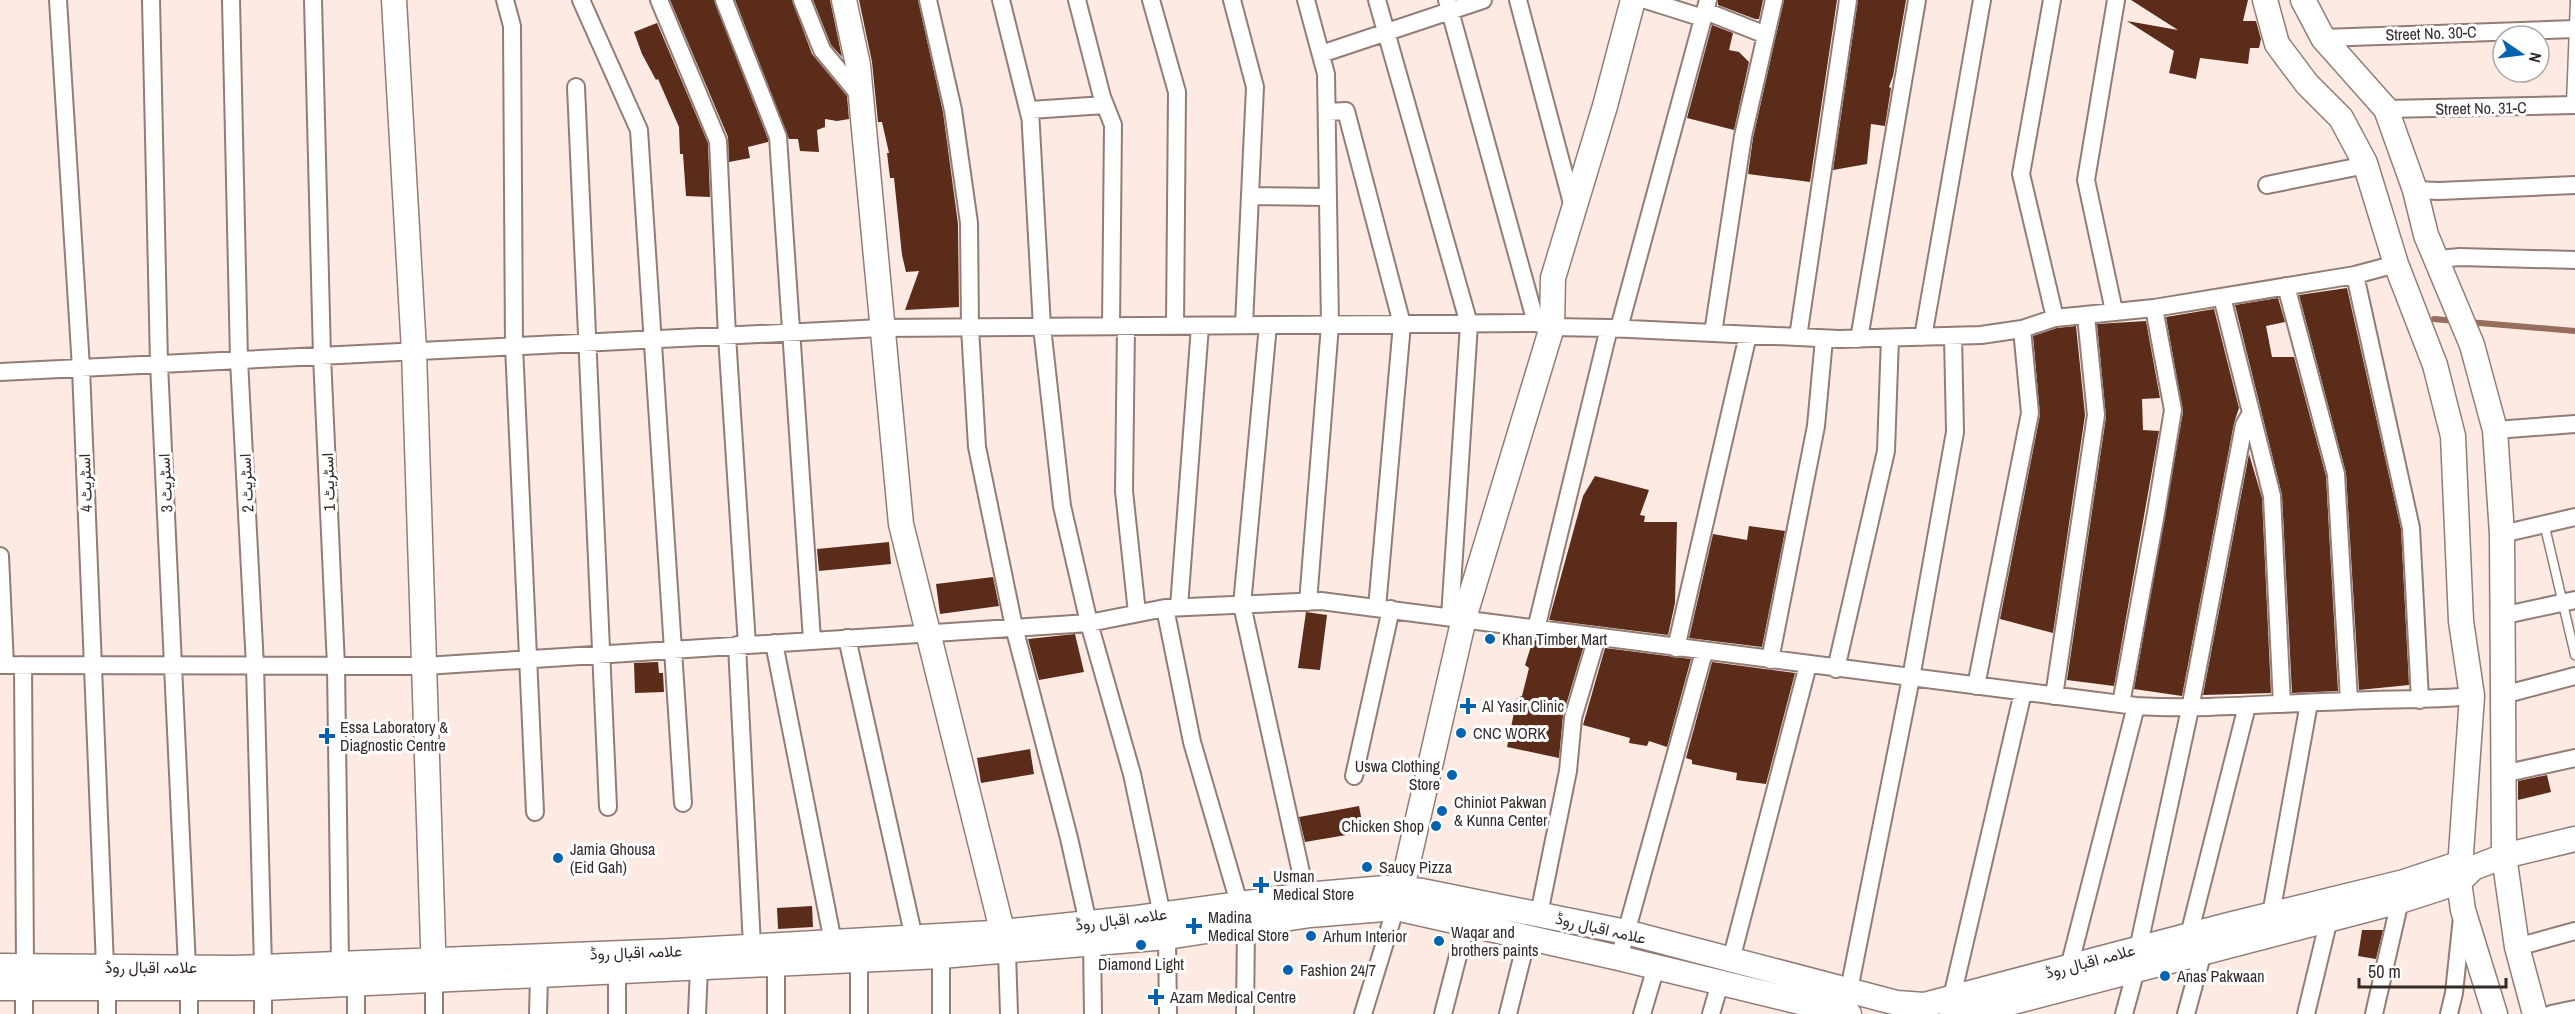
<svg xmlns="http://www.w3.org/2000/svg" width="2575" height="1014" viewBox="0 0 2575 1014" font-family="'Archivo Narrow',Vazirmatn,sans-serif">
<rect width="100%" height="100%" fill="#fdeae3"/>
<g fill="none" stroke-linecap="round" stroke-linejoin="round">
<path stroke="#976e5e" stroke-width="6" d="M2434,319l21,2
M2468,322l107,9"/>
</g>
<path fill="#5b2c1a" d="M670,0h44l54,139v3l-20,5 2,11 -21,4 -1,-25z
M735,0h57l20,54 35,42 2,23 -12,2 -12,-2v8l-8,3 2,22 -19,-1 -2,-12h-9z
M813,0h17l12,57 -11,-12z
M859,0h59l25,112 15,112 1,83 -54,3 14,-39 -13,1 -4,-17 -8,-77h-4l-3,-25h2l-7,-31h-4l-6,-60z
M1718,0h45l-4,19h-4l-37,-14z
M1784,0h53l-27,182 -62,-8 5,-36z
M1858,0h48l-13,76 -4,11 2,1 -6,38 -14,-2 -4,40 -34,6z
M2131,0h117l-5,21h13l5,18 -2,9h-9l-2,16 -48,-6 -4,21 -27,-6 5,-22 -47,-30 51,9z
M657,23l51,120 2,54 -24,-1 -3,-42h-3l-1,-27 -21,-48 -2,1 -14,-26 -8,-22z
M1712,25l21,8 -4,17 10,2 10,10 -15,68 -47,-12z
M2347,288l54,241 8,156 -50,5 -13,-217 -47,-178z
M2278,298l7,24 -19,4 6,31h22l32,119 12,215 -46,2 -10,-198 -47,-190z
M2214,309l25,99 -5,15 -52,273 -48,-7 49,-277 -17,-95z
M2146,321l14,77 -18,1 1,31 16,1 -45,255 -47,-6 39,-263 -9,-93z
M2076,326l9,89 -32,218 -53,-14 40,-204 -7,-79 24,-8z
M2249,454l13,44 9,195 -68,2z
M1595,476l54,14 -9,25 5,1 -1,6h33l-2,81 -7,32 -119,-15 34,-124z
M1749,526l36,5 -23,116 -73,-9 24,-104 34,6z
M889,542l2,22 -72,7 -2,-22z
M993,577l6,29 -59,8 -4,-30z
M1306,612l21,3 -7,55 -22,-2z
M1075,634l9,38 -45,8 -11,-41z
M1533,640l51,5 -21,70 -4,43 -52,-11 10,-49 5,-2 7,-28 -4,-3z
M1605,648l86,11 -24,88 -18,-6 -2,5 -18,-3 1,-5 -47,-13z
M658,662l1,11h4l1,19 -29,1 -1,-30z
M1712,662l83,11 -29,111 -30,-4 1,-7 -45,-9v-4l-6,-2z
M1030,749l4,25 -53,9 -4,-25z
M2547,775l4,17 -33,8v-19z
M1359,806l5,26 -59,10 -6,-25z
M812,906l1,21 -35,2 -1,-21z
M2362,930h21l-7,29 -18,-3z"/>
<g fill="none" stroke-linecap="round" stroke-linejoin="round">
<g stroke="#917d75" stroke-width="11">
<path id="lane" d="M2571,105l4,-105
M2544,523l31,132"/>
</g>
<g stroke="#917d75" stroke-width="20">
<path id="street" d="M58,0l23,368 24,598
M151,0l8,364 28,603
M231,0l8,360 16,306 8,301
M313,0l9,356 14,310 4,297
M505,0l7,26 2,320 21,466
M581,0l58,130 44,673
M659,0l59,141 9,195 20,309
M724,0l54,137 34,503
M802,0l20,50 39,47
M928,0l25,110 16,113 1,105 7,119 37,180 55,211 19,85
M1001,0l29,117
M1077,0l25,97 11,28 -2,201
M1151,0l26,92 -2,234
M1232,0l23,87 -11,238
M1306,0l20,74 4,251 -22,277
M1377,0l92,324 -19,293
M1447,0l89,323
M1518,0l55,207
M1646,0l57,18
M2052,0l-31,174 34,144
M1705,11l61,24
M2323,38l252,-9
M1321,54l162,-54
M576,87l32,720
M1105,105l-75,5 12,217 20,179 27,117 43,151 30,141
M2386,109l189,-4
M1327,112l19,-1 56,213 -25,284
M2267,185l99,-20
M2415,190l24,1 136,-6
M1250,196l78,1
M2438,259l22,-2 115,3
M2355,275l56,253 9,172
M2286,286l50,188 13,226
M2222,297l50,199 10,208
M2114,311l-28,-131 30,-180
M1268,325l-26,280 64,290
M1126,326l-2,165 13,122
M1619,328l89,-328
M1713,333l30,-197 31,-136
M1798,337l50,-337
M1923,337l59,-337
M1859,339l58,-339
M0,372l881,-44 655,-5 16,4 57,1 230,11 142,-4 41,-6 33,-11 99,-10 201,-33 41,-11
M2495,430l80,-6
M2502,534l73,-17
M0,556l5,109
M1179,607l21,-281
M1165,608l27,134 47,161
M2501,616l74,-16
M1536,629l73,-301
M847,638l67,300
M774,643l59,299
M737,645l15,301
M1676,648l72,-313
M1770,660l46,-234 8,-87
M0,665l425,1 664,-43 76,-15 156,-7 815,105c71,4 141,-3 212,-5 41,-2 82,-1 124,-5
M23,665l2,301
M1836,669l50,-218 4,-113
M1976,686l54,-273 -8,-84
M2503,695l72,-19
M2054,696l42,-281 -10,-99
M2121,704l35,-191 17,-103 -19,-102
M2503,774l72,-16
M1354,776l37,-167
M1539,914l29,-143 5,-53 24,-81
M2271,914l38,-211
M2189,935l58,-229
M1167,937l1,77
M1092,943l1,71
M2517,947l58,-16
M2138,949l52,-240 54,-284 7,-12
M1007,952l2,62
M1619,958l85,-306
M1731,960l77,-295
M2067,975l69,-269
M107,988v26
M1847,1000l64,-322 44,-246 -2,-96
M24,1014v-25
M189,1014v-25
M263,1014v-26
M356,1014v-31
M434,1014v-36
M538,1014l1,-38
M617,1014v-43
M697,1014l2,-46
M776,1014v-50
M859,1014v-55
M941,1014v-58
M1245,1014l1,-87
M1363,1014l35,-114
M1443,1014l23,-89
M1508,1014l19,-76
M1642,1014l14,-47
M1711,1014l9,-31
M1948,1014l75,-322
M2124,1014l12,-44
M2186,1014l17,-62
M2306,1014l23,-95
M2374,1014l28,-122
M2449,1014l5,-21 8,-76
M2551,1014l24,-5"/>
</g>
<g stroke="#917d75" stroke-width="27">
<path id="secondary" d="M394,0l20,351 20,625
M844,0l14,65 43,459 105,422
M2265,0l12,44 30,40 34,34 24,45 31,101 39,101 18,71 8,185 11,75 -13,186 4,28 32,104
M2303,0l20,38 63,71 29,81 11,45 46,110 23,85 7,104 2,322 13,91 18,67
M1402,888l62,-270 88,-291 1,-49 52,-172 28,-106
M0,966l234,2 441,-17 317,-18 145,-15 169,-23 79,-7 37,3 204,41 271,71 27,2 304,-80 176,-43 57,-19
M0,988h263l678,-32 226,-19 143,-22 86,-7 223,50 230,56
M1967,1014l433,-113 59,-19 14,-14 31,-12 71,-17"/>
</g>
<use href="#lane" stroke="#fff" stroke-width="8"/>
<use href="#street" stroke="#fff" stroke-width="16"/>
<use href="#secondary" stroke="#fff" stroke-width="24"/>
</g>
<g fill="#0463b0" stroke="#fff" stroke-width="2">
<circle cx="1490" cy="639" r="6"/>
<path d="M1465 697h6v6h6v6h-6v6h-6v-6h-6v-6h6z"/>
<circle cx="1461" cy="733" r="6"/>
<path d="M324 727h6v6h6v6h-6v6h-6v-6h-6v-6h6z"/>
<circle cx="1452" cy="775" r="6"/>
<circle cx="1442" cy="811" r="6"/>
<circle cx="1436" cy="826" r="6"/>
<circle cx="558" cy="858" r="6"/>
<circle cx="1367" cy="867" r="6"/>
<path d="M1258 876h6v6h6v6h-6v6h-6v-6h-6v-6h6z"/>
<path d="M1191 917h6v6h6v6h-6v6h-6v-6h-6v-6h6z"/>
<circle cx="1311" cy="936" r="6"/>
<circle cx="1439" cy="941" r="6"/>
<circle cx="1141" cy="945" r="6"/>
<circle cx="1288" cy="970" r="6"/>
<circle cx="2165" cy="976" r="6"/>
<path d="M1153 988h6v6h6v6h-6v6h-6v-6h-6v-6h6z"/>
</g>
<g text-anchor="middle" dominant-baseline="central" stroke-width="6" stroke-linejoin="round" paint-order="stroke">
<g font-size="16" fill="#332a27" stroke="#fff">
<text transform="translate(2431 33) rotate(-2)">Street No. 30-C</text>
<text transform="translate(2481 108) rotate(-1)">Street No. 31-C</text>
<text transform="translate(328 482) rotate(-92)">اسٹریٹ 1</text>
<text transform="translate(85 483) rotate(-92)">اسٹریٹ 4</text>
<text transform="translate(165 483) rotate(-93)">اسٹریٹ 3</text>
<text transform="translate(246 483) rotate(-93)">اسٹریٹ 2</text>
<text transform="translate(1121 919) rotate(-7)">علامہ اقبال روڈ</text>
<text transform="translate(1601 928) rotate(13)">علامہ اقبال روڈ</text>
<text transform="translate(636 952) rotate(-2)">علامہ اقبال روڈ</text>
<text transform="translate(2090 961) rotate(-15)">علامہ اقبال روڈ</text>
<text x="151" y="967">علامہ اقبال روڈ</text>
</g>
<g font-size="16" fill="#332a27" stroke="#fff" text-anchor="start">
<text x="1502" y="639">Khan Timber Mart</text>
<text x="1482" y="706">Al Yasir Clinic</text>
<text x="340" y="727">Essa Laboratory &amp;<tspan x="340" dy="18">Diagnostic Centre</tspan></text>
<text x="1473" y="733">CNC WORK</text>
<text x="1440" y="766" text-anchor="end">Uswa Clothing<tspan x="1440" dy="18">Store</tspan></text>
<text x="1454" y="802">Chiniot Pakwan<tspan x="1454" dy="18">&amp; Kunna Center</tspan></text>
<text x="1424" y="826" text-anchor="end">Chicken Shop</text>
<text x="570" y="849">Jamia Ghousa<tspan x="570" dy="18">(Eid Gah)</tspan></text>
<text x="1379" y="867">Saucy Pizza</text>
<text x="1273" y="876">Usman<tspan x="1273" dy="18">Medical Store</tspan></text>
<text x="1208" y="917">Madina<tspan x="1208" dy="18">Medical Store</tspan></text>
<text x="1451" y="932">Waqar and<tspan x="1451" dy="18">brothers paints</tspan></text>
<text x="1323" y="936">Arhum Interior</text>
<text x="1141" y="964" text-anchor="middle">Diamond Light</text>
<text x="1300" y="970">Fashion 24/7</text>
<text x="2177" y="976">Anas Pakwaan</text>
<text x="1170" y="997">Azam Medical Centre</text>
</g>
</g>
<g transform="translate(2521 54) rotate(104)"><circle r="28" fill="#ffffff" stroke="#adaaa9" stroke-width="1.5"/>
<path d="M0-4.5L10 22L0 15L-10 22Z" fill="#0463b0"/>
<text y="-9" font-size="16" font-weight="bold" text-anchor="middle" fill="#332a27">N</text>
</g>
<path d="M2359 978v9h147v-9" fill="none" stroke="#332a27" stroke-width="3"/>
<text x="2368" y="978" font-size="18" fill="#332a27" stroke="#ffffff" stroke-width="4.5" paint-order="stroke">50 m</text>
</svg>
